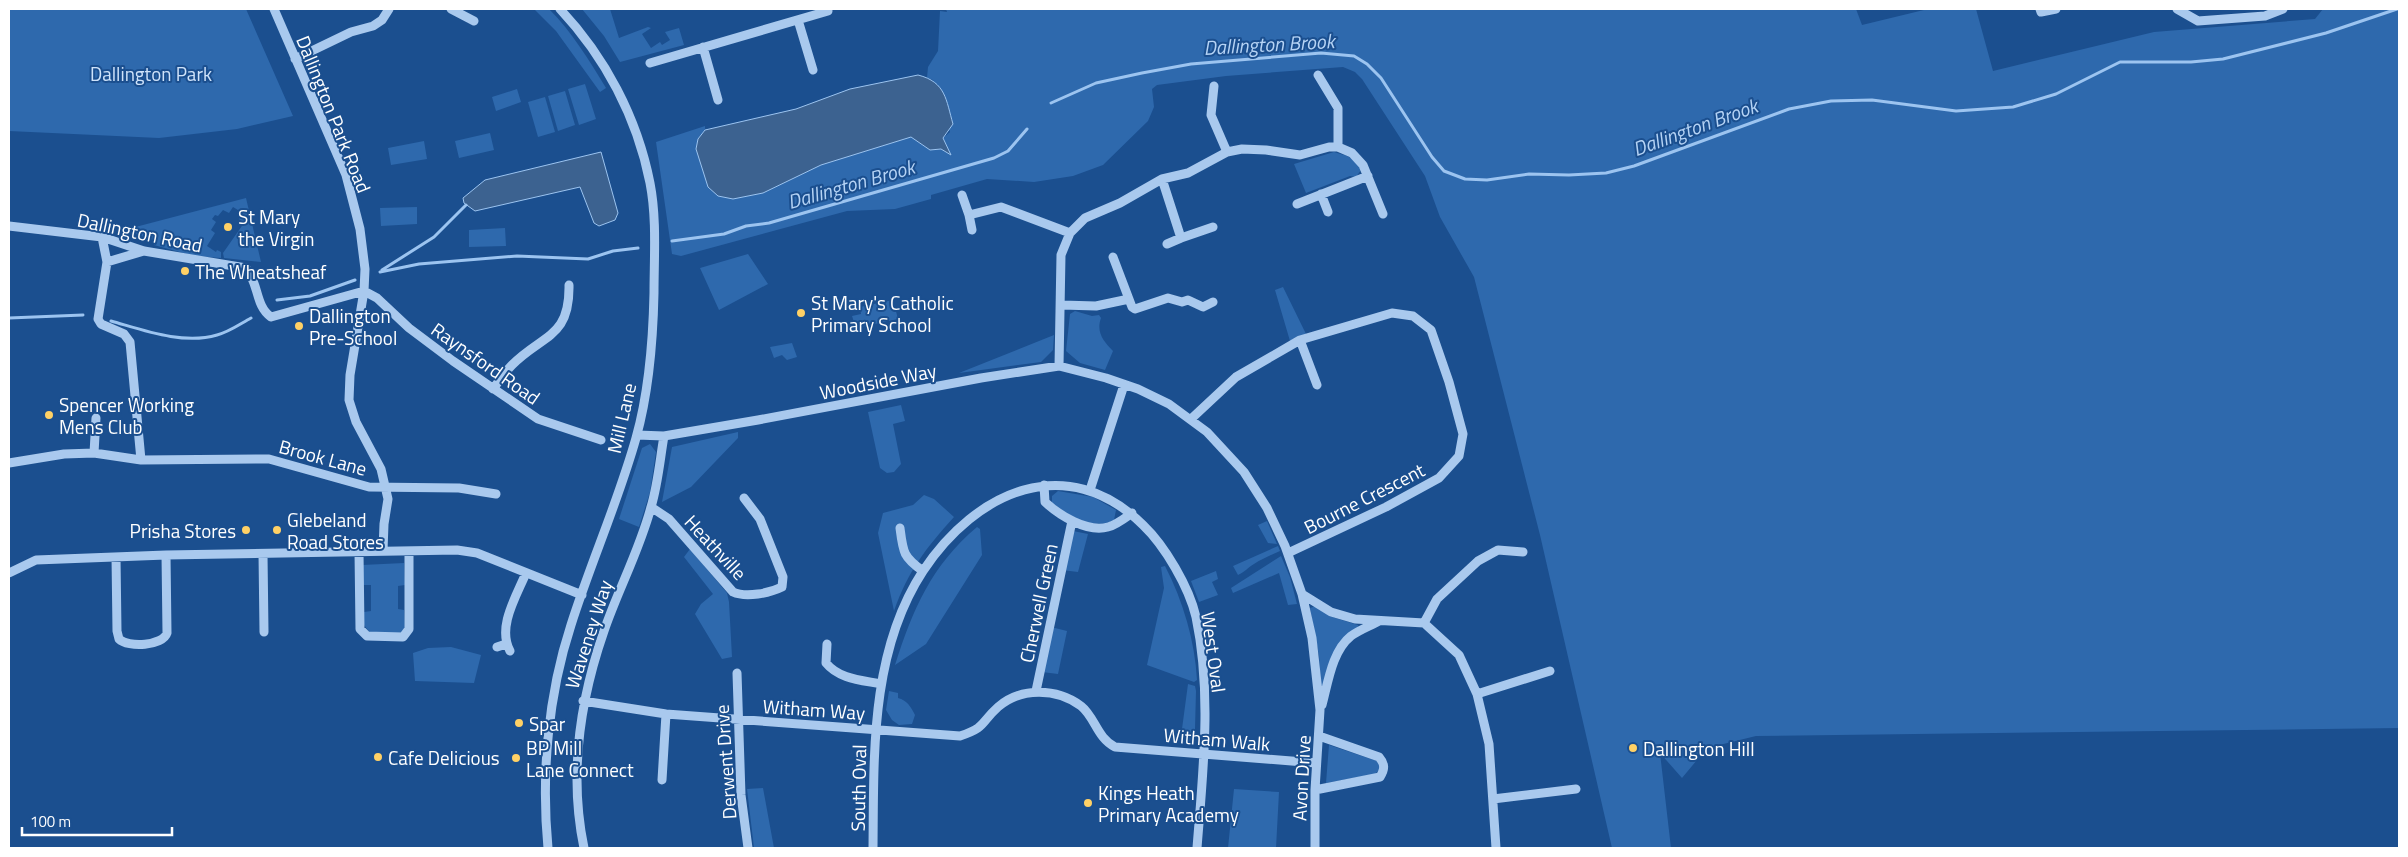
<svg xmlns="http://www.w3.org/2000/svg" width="2408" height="857" viewBox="0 0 2408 857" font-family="'Titillium Web',sans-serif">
<rect width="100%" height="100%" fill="#1b4f8f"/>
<path fill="#2e69ad" d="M9,9h237l47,107 -56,13 -78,9 -150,-7z
M534,9h15c23,23 40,51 57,79l-6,4 -44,-61z
M582,9h28l9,29 29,-11 3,1 -9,6 9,14 9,-6 2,3 8,-5 -5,-8 14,-4 5,17 -64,17 -16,-26z
M946,9h910l6,16 66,-16h48l17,62 161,-39 161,-13 8,-10h76v719l-643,8 -49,12 -25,30 -22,-25 11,95h-59l-72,-313 -66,-258 -34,-60 -15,-41 -63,-97 -7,-7 -12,-5 -117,9 -69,9 -5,4 2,18 -6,14 -45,44 -30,11 -39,6 -47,-3 -56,16v4l-36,10 -48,2 -166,45 -9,-2 -16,-112 49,-16v4l-7,9 65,54 58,-28 90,-28 19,13 11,-1 9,5 -7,-16 7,-6 -17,-52 -6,-2 1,-11 10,-16 2,-40 7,1z
M585,84l11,35 -17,6 -11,-36z
M517,89l4,13 -25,9 -4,-14z
M565,91l10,34 -17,6 -10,-35z
M545,97l10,35 -17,5 -10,-35z
M490,133l4,17 -35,8 -4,-17z
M424,141l3,18 -36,6 -3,-17z
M1334,152c10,3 25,6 27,18l-5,7 -6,-1 -44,17 -12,-29z
M246,198l15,64 -37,-4 -1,-5 21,-30 -5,-4 4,-6 -10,-6 -4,6 -6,-3 -5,6 -3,-1 -3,4 4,3 -5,8 4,3 -8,13 9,6 1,-2 4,2v6l-27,-2 -40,-11 -1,-5 -29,-10z
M417,207v17l-36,2 -1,-18z
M505,228l1,18 -37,1v-17z
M748,254l20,30 -49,26 -19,-42z
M1283,287l23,47 -16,7 -15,-51z
M893,300l5,19 -42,9 -4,-12 9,-2 -1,-7z
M1075,311l17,5 7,-1 2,3c-5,14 2,23 12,33l-8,19 -25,-7 -14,-12 4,-37z
M1054,335l-1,15 -12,12 -82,11z
M792,343l5,14 -10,3 -5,-5 -8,3 -4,-11z
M901,405l4,16 -12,3 8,40 -7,8 -7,1 -7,-5 -12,-56z
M738,432v6l-47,49 -29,15 10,-55z
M650,444l6,8 -6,40 -11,35 -20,-8 23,-71z
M1058,491l35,6 23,13 -2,10c-20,11 -46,-4 -62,-17v-7z
M924,495l10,4 20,18c-28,31 -46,54 -60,94l-16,-78 5,-20 30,-8z
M1267,521l10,23 -9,-1 -10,-18z
M977,527l3,2 2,26 -56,89 -31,21c18,-56 36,-99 82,-138z
M1073,531l15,3 -10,38 -16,-2z
M1278,546l2,5c-9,4 -18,8 -26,13 -7,4 -9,8 -16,11l-5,-9z
M690,549l37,44 2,9 3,55 -10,2 -27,-45 6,-10 12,-10 -29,-37z
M1281,556l9,21 7,27 -9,1 -9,-32 -46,20 -2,-5z
M404,563l1,22 -7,1v23l6,1 1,19 -4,4h-31l-6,-8v-13l7,-1v-26h-8l-1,-20z
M1165,566c18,35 30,75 32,114l-3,2 -47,-17 17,-77 -3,-21z
M1216,571l2,8 -6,3 6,13 -19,7 -8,-21z
M1316,606l13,10 29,9 1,3 -13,9 -22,48 -3,1 -2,-30 -9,-48z
M1051,627l16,4 -9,43 -16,-2z
M451,647l30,8 -7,28 -59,-2 -2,-28 15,-5z
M1188,684l7,2 1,5 -1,38 -5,15h-10z
M889,691l9,2v5c9,2 13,9 17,17l-3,9 -13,1 -7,-5 -6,-10z
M1329,745l48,16 4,7 -6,6 -49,9z
M763,788l11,60h-20l-7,-59z
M1234,789l45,3 -3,56h-48z"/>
<path fill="#3c6290" stroke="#9cc4f0" d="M918,75c28,7 28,25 35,49l-10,14 8,17 -10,-6 -11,1 -19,-13 -90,28 -58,28 -30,6 -15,-3 -10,-9 -12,-38 2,-10 7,-9 91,-21 54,-20z
M601,152l17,61 -3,7 -16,6 -5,-3 -14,-36 -105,24 -11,-8 -1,-5 22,-18z"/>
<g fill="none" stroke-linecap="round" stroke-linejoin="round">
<path stroke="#9cc4f0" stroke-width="3" d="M1051,103l45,-20 46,-10 49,-9 130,-11 33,3 13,8 14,14 51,79 12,14 21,8 22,1 42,-6 40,1 37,-2 28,-7 155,-57 42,-8 41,-1 84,11 57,-4 43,-13 64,-32h71l32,-3 103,-26 71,-24
M672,241l52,-7 22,-8 23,-3 225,-65 14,-7 19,-22
M382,270l52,-33 32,-32
M380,272l39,-8 98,-8 71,3 25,-8 25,-3
M277,300l33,-4 45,-16
M9,318l74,-3
M111,321c32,9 72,24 106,14 12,-3 23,-11 34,-17"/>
<path stroke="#a9c9ee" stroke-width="9" d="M274,9l72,166 14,54 5,40 -1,22 -14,84 -1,25 7,22 25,47 7,30 -4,25 -1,26
M451,9l23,12
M2040,9l1,3 15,-3
M2177,9l21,12 67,-5 18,-7
M798,20l15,50
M703,47l15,53
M295,59l56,-27 22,-6 9,-6 7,-11
M650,63l178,-52
M1318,75l20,33v39
M1214,86l-3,29 16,37
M1162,179l19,59 32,-11
M1321,194l7,18
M962,195l7,20 32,-8 69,26
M1297,204l71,-28
M969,215l3,15
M9,226l93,11 42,14 102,17c13,15 9,38 25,49l93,-26
M102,237l5,25 -9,57 3,5 23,10 6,8 11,118
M1167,244l14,-6
M1113,257l19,50 3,2 33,-11 14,4 6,-2 15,7 10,-5
M107,262l37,-11
M364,291l13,7 32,30 44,33 85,58 63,21
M1062,305l34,1 33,-7
M1300,340l17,45
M1059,366l2,-111 9,-22 15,-15 35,-15 42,-24 26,-6 39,-21 15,-3 24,1 34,5 29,-8h9l14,6 11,12 20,49
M493,389c6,-8 12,-17 19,-24 31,-31 58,-27 57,-80
M1191,419l45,-42 64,-37 92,-27 21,3 18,14 18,52 14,52 -4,22 -20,22 -53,29 -98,46
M637,435l27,1 94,-16 223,-42 78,-12 47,12 32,11 31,15 38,28 37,40 23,36 18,38 17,48 10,44 8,72 -5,80v58
M94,453l2,-35
M9,463l55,-9 30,-1 47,7 128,-1 100,28 90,1 37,6
M1044,485l1,17c14,13 42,31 63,25 8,-2 17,-9 24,-14
M1090,490l34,-105
M651,507l18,12 64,73c13,6 37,1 49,-5l1,-10 -23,-58 -16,-21
M900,528c3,24 3,29 23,43
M359,552l1,77 7,7 36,1 6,-8v-78
M263,554l1,78
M116,557l1,74 2,8c9,9 44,7 48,-6l-1,-78
M9,573l27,-13 130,-5 291,-5 20,3 105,42
M1302,594l29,18 24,7 69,4
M1424,623l35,32 18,39 12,50 7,104
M1424,623l13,-24 41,-38 20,-11 25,2
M827,644l-1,19c13,16 35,17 55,21
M497,647l9,-3
M510,651c-13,-24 6,-54 16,-78
M737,673l4,122 7,53
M1036,691l36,-170
M1477,694l73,-23
M583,701l83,13 294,22c27,-9 20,-13 38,-29 23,-20 59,-19 83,-1 14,11 16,32 34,41l201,16
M1322,705c6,-22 10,-54 29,-69 8,-6 19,-10 28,-15
M662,780l4,-66
M1315,790l65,-13c5,-8 5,-13 -1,-20l-60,-21
M1493,799l83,-10
M548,848c-7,-73 0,-153 23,-223 20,-63 47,-123 65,-187 13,-46 17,-97 18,-145 0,-36 3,-74 -4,-110 -13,-66 -45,-126 -90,-174
M584,848c-15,-72 -4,-148 20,-217 14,-41 36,-82 47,-124 7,-23 9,-48 13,-71
M873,848c1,-93 -3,-196 50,-277 53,-80 144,-121 220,-46 22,21 46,62 53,92 16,76 7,154 1,231"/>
</g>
<g fill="#ffd166" stroke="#1b4f8f" stroke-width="2">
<circle cx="228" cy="227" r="5"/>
<circle cx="185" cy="271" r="5"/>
<circle cx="801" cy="313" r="5"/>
<circle cx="299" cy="326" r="5"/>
<circle cx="49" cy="415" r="5"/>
<circle cx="246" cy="530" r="5"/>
<circle cx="277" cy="530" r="5"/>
<circle cx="519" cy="723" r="5"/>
<circle cx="1633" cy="748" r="5"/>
<circle cx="378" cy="757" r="5"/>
<circle cx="516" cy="758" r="5"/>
<circle cx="1088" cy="803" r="5"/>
</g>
<g text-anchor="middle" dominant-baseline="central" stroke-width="4" stroke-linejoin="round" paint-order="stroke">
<g font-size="19" fill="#cfe3fa" stroke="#1b4f8f">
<text x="151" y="73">Dallington Park</text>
</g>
<g font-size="19" fill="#fff" stroke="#1b4f8f">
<text transform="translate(334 114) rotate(68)">Dallington Park Road</text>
<text transform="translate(140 232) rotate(12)">Dallington Road</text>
<text transform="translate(486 363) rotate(35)">Raynsford Road</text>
<text transform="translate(878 381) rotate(-11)">Woodside Way</text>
<text transform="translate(621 418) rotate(-77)">Mill Lane</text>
<text transform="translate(323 457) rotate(15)">Brook Lane</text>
<text transform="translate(1364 498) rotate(-27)">Bourne Crescent</text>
<text transform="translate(716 547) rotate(47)">Heathville</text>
<text transform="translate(1038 603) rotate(-78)">Cherwell Green</text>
<text transform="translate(588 634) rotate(-72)">Waveney Way</text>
<text transform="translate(1214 652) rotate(82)">West Oval</text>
<text transform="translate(814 709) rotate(4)">Witham Way</text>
<text transform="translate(1217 739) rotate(5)">Witham Walk</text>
<text transform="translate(725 762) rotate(-94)">Derwent Drive</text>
<text transform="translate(1301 778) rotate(-87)">Avon Drive</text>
<text transform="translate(858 788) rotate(-89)">South Oval</text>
</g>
<g font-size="19" fill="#fff" stroke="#1b4f8f" text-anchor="start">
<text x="238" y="216">St Mary<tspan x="238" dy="22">the Virgin</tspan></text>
<text x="195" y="271">The Wheatsheaf</text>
<text x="811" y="302">St Mary's Catholic<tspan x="811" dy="22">Primary School</tspan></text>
<text x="309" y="315">Dallington<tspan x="309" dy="22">Pre-School</tspan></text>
<text x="59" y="404">Spencer Working<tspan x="59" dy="22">Mens Club</tspan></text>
<text x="287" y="519">Glebeland<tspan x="287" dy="22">Road Stores</tspan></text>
<text x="236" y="530" text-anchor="end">Prisha Stores</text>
<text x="529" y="723">Spar</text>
<text x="526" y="747">BP Mill<tspan x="526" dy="22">Lane Connect</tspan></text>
<text x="1643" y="748">Dallington Hill</text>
<text x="388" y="757">Cafe Delicious</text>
<text x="1098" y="792">Kings Heath<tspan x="1098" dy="22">Primary Academy</tspan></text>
</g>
<g font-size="20" font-style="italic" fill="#b5d3f5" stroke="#1b4f8f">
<text transform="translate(1269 44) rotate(-3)">Dallington Brook</text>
<text transform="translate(1695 127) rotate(-20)">Dallington Brook</text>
<text transform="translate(851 184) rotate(-16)">Dallington Brook</text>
</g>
</g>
<rect width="2408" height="857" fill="none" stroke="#ffffff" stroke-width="20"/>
<path d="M22 827v8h150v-8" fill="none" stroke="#ffffff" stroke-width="2.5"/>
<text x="30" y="827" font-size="15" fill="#ffffff" stroke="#1b4f8f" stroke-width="4" paint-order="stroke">100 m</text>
</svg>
